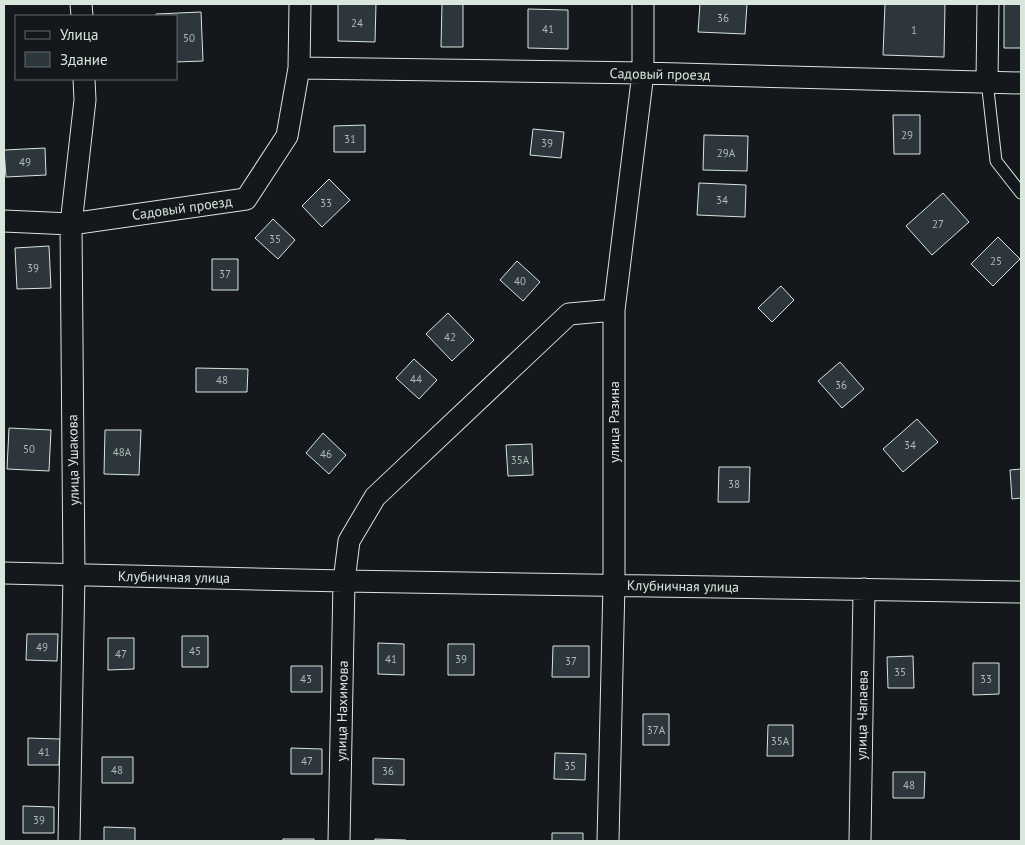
<svg xmlns="http://www.w3.org/2000/svg" width="1025" height="845" viewBox="0 0 1025 845" font-family="'PT Sans',sans-serif">
<rect width="100%" height="100%" fill="#14181c"/>
<path fill="#2c363c" stroke="#d8e6dc" d="M338,4h38l-1,38 -37,-1z
M442,4h21v43h-22z
M700,4h47l-2,30 -47,-2z
M885,4h60l-1,53 -61,-2z
M1004,4h17v44h-17z
M528,9l40,1v39l-40,-1z
M201,12l2,49 -27,1v-46h-20v-2z
M893,115h27v39h-26z
M365,125v27h-31v-26z
M533,129l31,3 -3,26 -31,-3z
M704,135l44,1 -1,35 -44,-1z
M45,148l1,27 -40,2 -2,-27z
M329,179l21,21 -28,27 -20,-21z
M699,183l47,2 -1,32 -48,-2z
M943,193l26,29 -37,33 -26,-29z
M273,219l22,21 -17,19 -23,-21z
M998,237l22,22 -27,27 -22,-22z
M49,246l2,42 -34,1 -2,-41z
M212,259h26v31h-26z
M517,261l23,21 -17,19 -23,-21z
M781,286l13,14 -22,22 -14,-14z
M448,313l26,27 -22,21 -26,-27z
M414,359l23,21 -18,19 -23,-21z
M840,362l24,27 -22,19 -24,-27z
M196,368l52,1 -1,23h-51z
M917,419l21,23 -35,30 -20,-23z
M9,428l42,2 -2,41 -42,-2z
M105,430h36l-2,45 -35,-1z
M323,433l23,22 -17,19 -23,-21z
M532,444l1,31 -25,1 -2,-31z
M719,467h31l-1,35h-31z
M1021,469v29l-9,1 -2,-29z
M27,634h31l-1,27 -31,-1z
M182,636h26v31h-26z
M108,638h26v31l-26,1z
M378,643l26,1v31l-26,-1z
M448,644h26v31h-26z
M553,646h36v31h-37z
M913,656l1,32h-26l-1,-31z
M973,663h26v31l-26,1z
M291,666h31v26h-31z
M643,714h26v31h-26z
M768,725h25v31h-26z
M28,738l32,1 -1,26h-31z
M291,748l31,1v25h-31z
M555,753l31,1 -1,26 -31,-1z
M102,757h31v26h-31z
M373,758l31,1v26l-31,-1z
M893,772h32l-1,26h-31z
M23,806l31,1v26h-31z
M104,827l31,1v13h-31z
M552,833h31v8h-31z
M283,839h31v2h-31z
M375,839l31,1v1h-31z"/>
<g fill="none" stroke-linecap="round" stroke-linejoin="round">
<g stroke="#d8e6dc" stroke-width="13">
<path id="service" d="M987,81l9,80 25,32"/>
</g>
<g stroke="#d8e6dc" stroke-width="23">
<path id="minor" d="M81,4l1,12
M299,68l1,-64
M987,81l1,-77
M4,221l67,3 175,-25 41,-63 12,-68 344,5 378,10
M4,573l340,8 677,11
M69,841l5,-267 -3,-350 14,-124 -1,-21
M339,841l5,-260 5,-40 26,-44 194,-183 45,-4
M608,841l6,-257v-274l29,-237v-69
M860,841l4,-252"/>
</g>
<use href="#service" stroke="#14181c" stroke-width="11"/>
<use href="#minor" stroke="#14181c" stroke-width="21"/>
</g>
<g text-anchor="middle" dominant-baseline="central" stroke-width="4" stroke-linejoin="round" paint-order="stroke">
<g font-size="11" fill="#adbab4">
<text x="723" y="18">36</text>
<text x="357" y="23">24</text>
<text x="548" y="29">41</text>
<text x="914" y="30">1</text>
<text x="189" y="38">50</text>
<text x="907" y="135">29</text>
<text x="350" y="139">31</text>
<text x="547" y="143">39</text>
<text x="726" y="153">29А</text>
<text x="25" y="162">49</text>
<text x="722" y="200">34</text>
<text x="326" y="203">33</text>
<text x="938" y="224">27</text>
<text x="275" y="239">35</text>
<text x="996" y="261">25</text>
<text x="33" y="268">39</text>
<text x="225" y="274">37</text>
<text x="520" y="281">40</text>
<text x="450" y="337">42</text>
<text x="416" y="379">44</text>
<text x="222" y="380">48</text>
<text x="841" y="385">36</text>
<text x="910" y="445">34</text>
<text x="29" y="449">50</text>
<text x="122" y="452">48А</text>
<text x="326" y="454">46</text>
<text x="520" y="460">35А</text>
<text x="734" y="484">38</text>
<text x="42" y="647">49</text>
<text x="195" y="651">45</text>
<text x="121" y="654">47</text>
<text x="391" y="659">41</text>
<text x="461" y="659">39</text>
<text x="571" y="661">37</text>
<text x="900" y="672">35</text>
<text x="306" y="679">43</text>
<text x="986" y="679">33</text>
<text x="656" y="730">37А</text>
<text x="780" y="741">35А</text>
<text x="44" y="752">41</text>
<text x="307" y="761">47</text>
<text x="570" y="766">35</text>
<text x="117" y="770">48</text>
<text x="388" y="771">36</text>
<text x="909" y="785">48</text>
<text x="39" y="820">39</text>
</g>
<g font-size="14" fill="#d8e6dc" stroke="#14181c">
<text transform="translate(660 74) rotate(1)">Садовый проезд</text>
<text transform="translate(182 208) rotate(-8)">Садовый проезд</text>
<text transform="translate(614 422) rotate(-90)">улица Разина</text>
<text transform="translate(73 460) rotate(-91)">улица Ушакова</text>
<text transform="translate(174 577) rotate(1)">Клубничная улица</text>
<text transform="translate(683 586) rotate(1)">Клубничная улица</text>
<text transform="translate(342 711) rotate(-89)">улица Нахимова</text>
<text transform="translate(862 715) rotate(-89)">улица Чапаева</text>
</g>
</g>
<rect width="1025" height="845" fill="none" stroke="#d8e6dc" stroke-width="10"/>
<rect x="15" y="15" width="162" height="65" fill="#14181c" stroke="#626a69"/>
<rect x="25" y="31" width="25" height="8" fill="#14181c" stroke="#626a69"/>
<text x="60" y="40" font-size="15" fill="#d8e6dc">Улица</text>
<rect x="25" y="52" width="25" height="15" fill="#2c363c" stroke="#626a69"/>
<text x="60" y="65" font-size="15" fill="#d8e6dc">Здание</text>
</svg>
